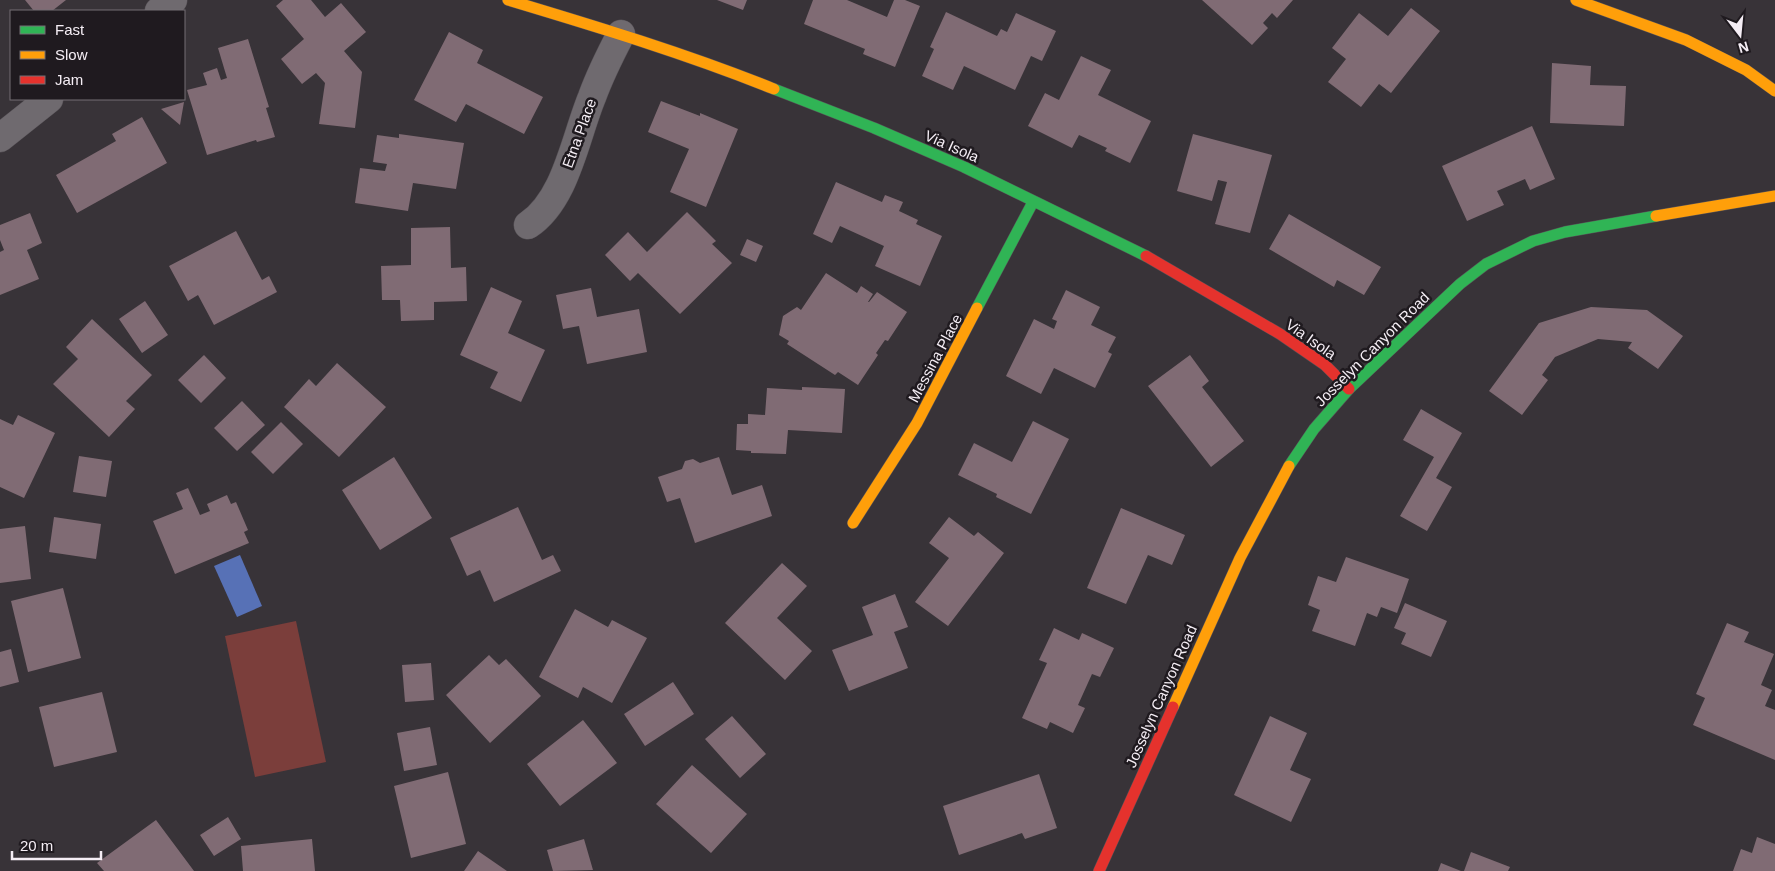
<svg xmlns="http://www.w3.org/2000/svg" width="1775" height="871" viewBox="0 0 1775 871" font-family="Arial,sans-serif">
<rect width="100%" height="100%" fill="#383338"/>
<path fill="#7b3e3b" d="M296,621l30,141 -71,15 -30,-141z"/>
<path fill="#5771b6" d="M240,555l22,51 -25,11 -23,-51z"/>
<path fill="#806b74" d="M25,0h41l-14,11h-18z
M283,0h28l14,17 16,-14 25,29 -22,19 18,21 -7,56 -36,-4 6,-41 -9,-10 -14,11 -21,-25 23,-20 -28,-33z
M717,0h30l-4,10z
M813,0h34l40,17 7,-17h11l15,6 -25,61 -32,-13 2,-5 -61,-25z
M1202,0h91l-16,18 -5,-5 -9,10 5,5 -16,17z
M1411,8l29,23 -49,62 -12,-9 -18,23 -33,-25 18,-23 -14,-11 27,-35 29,23z
M946,12l51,24 4,-7 6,3 9,-19 40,18 -14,30 -11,-5 -16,34 -51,-24 -11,24 -31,-14 12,-27 -4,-2z
M449,32l34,18 -6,13 66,34 -19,37 -58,-30 -10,18 -42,-22z
M248,39l21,68 -3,1 9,29 -18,5 -1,-2 -49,15 -20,-65 20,-5 -4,-12 14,-5 4,12 6,-2 -9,-30z
M1081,56l30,14 -13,25 53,26 -21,42 -25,-12 2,-3 -28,-13 -7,13 -44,-22 17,-33 14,7z
M1552,63l39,3 -1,19 36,1 -2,40 -74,-3z
M661,101l39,15v-3l38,16 -32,78 -36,-15 19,-43 -41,-17z
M184,102l-4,23 -19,-16z
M142,117l25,46 -90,50 -21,-38 60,-34 -4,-7z
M1532,126l23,53 -25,11 -5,-11 -28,12 7,14 -37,16 -25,-55z
M399,134l65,9 -8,46 -43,-6 -5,28 -53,-8 5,-35 25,3 2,-7 -14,-2 4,-27 22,3z
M1193,134l79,21 -22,78 -35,-9 12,-42 -9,-2 -6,21 -35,-10z
M836,182l46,20 3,-7 18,7 -4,9 19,9 -2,4 26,12 -22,50 -45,-20 9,-20 -44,-20 -8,17 -19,-9z
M687,212l29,29 -4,3 20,19 -52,51 -42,-41 -8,8 -25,-26 23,-23 19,20z
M30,213l12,30 -15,7 12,29 -39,16v-43l4,-2 -4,-10v-15z
M1289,214l92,53 -17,28 -27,-15 -3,7 -65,-38z
M450,227l1,41 15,-1 1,34 -33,1v18l-33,1 -1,-21h-18l-1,-34 30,-1v-37z
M236,231l26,49 7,-4 8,16 -63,33 -16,-30 -10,6 -19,-35z
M747,239l16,7 -7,16 -16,-7z
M826,273l31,20 4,-7 12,8 -5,8h1l8,-10 30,20 -19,29 -3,-1 -9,13 2,2 -20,30 -20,-13 -3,3 -48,-31 2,-3 -10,-6 4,-19 14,-9 4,3z
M491,287l31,14 -14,32 37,17 -24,52 -31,-14 8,-16 -38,-17z
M591,288l6,29 42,-8 8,43 -60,12 -8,-38 -16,3 -7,-34z
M1066,290l34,17 -9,18 25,12 -8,15 4,2 -17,34 -41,-20 -13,26 -35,-18 28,-57 20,10 3,-8 -5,-2z
M145,301l23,34 -26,18 -23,-34z
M1591,307l56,3 36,26 -25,33 -30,-21 4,-6 -34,-3 -43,18 -13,18 6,5 -26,35 -33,-24 50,-68z
M92,319l60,56 -26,26 9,8 -26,28 -56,-53 25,-25 -12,-12z
M204,355l22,23 -25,25 -23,-23z
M1190,355l19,26 -7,6 42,54 -33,26 -63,-81z
M337,363l49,44 -47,50 -55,-50 25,-28 7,7z
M802,387l43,2 -3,44 -54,-3 -2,24 -35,-1v-2l-15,-1 1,-26h11v-10l17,1 2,-27 35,2z
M242,401l23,24 -28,26 -23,-23z
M1421,409l41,24 -26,45 16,9 -25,44 -27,-15 34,-59 -31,-17z
M18,415l37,18 -31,65 -24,-11v-68l13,6z
M1033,421l36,18 -38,75 -35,-17 1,-3 -39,-19 16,-32 38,19z
M281,422l22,22 -30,30 -22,-22z
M79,456l33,5 -6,36 -33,-5z
M394,457l38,61 -52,32 -38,-60z
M719,457l13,38 30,-10 10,31 -77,27 -15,-45 -13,4 -9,-25 24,-8 3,-8 8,-2 7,4z
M188,488l12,27 10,-4 -3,-7 20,-9 4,9 5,-2 12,28 -4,2 5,11 -74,31 -22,-53 30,-12 -7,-16z
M518,507l24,53 11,-5 8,16 -67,31 -14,-32 -13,6 -17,-38z
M1121,508l64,27 -13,30 -24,-10 -22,49 -39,-16z
M54,517l47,7 -5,35 -47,-7z
M949,517l25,19 4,-4 26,21 -56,73 -33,-24 34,-44 -20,-15z
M25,526l6,53 -31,4v-54z
M1346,557l63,22 -12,34 -16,-6 -4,10 -10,-4 -12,33 -43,-15 8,-21 -12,-5 10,-29 18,6z
M782,563l25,23 -30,32 35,33 -27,29 -60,-57z
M63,588l18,70 -53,14 -17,-71z
M895,594l13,33 -14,5 14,36 -59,23 -17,-41 41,-15 -11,-28z
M1405,603l42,18 -16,36 -30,-13 5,-11 -12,-5z
M575,609l33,18 4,-7 35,18 -35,65 -29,-16 -5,11 -39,-21z
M1727,623l22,9 -5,10 30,12 -13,31 11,5 -7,16 10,4v50l-82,-35 12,-27 -9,-4z
M1054,628l25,12 3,-7 32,15 -14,29 -8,-3 -14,31 7,3 -12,25 -23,-11 -3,7 -25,-11 25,-55 -8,-3z
M11,649l8,33 -19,5v-35z
M489,655l10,10 7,-6 35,37 -51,47 -44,-48z
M431,663l3,37 -29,2 -3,-37z
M673,682l21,32 -49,32 -21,-32z
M102,692l15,60 -63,15 -15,-60z
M732,716l34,38 -26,24 -35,-39z
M1270,716l37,17 -17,37 21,9 -20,43 -57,-27z
M583,720l34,43 -57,43 -33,-42z
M430,727l7,38 -33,6 -7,-38z
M692,765l55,49 -36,39 -55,-49z
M448,772l18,72 -55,14 -17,-72z
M1039,774l18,54 -32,11 -3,-6 -63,22 -16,-49z
M228,817l13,22 -27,17 -14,-21z
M156,820l38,51h-90l-7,-8z
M1757,837l18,7v27h-42l8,-22 11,4z
M312,839l3,32h-72l-2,-25z
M584,839l9,31 -40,1 -6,-21z
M478,851l29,20h-43z
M1471,852l39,15 -2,4h-44z
M1441,863l20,8h-23z"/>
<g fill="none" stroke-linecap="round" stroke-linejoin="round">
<g stroke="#575257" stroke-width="29">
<path id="street" d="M159,11l14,-11
M0,138l49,-39
M528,225c38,-25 47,-87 64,-128 8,-22 18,-42 29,-63"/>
</g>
<g stroke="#575257" stroke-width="12">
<path id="fast" d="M774,89l100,39 90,39 182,89
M977,308l56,-106
M1289,466l25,-37 35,-40 111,-105 26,-20 47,-23 32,-9 91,-16"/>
</g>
<g stroke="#575257" stroke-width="12">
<path id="slow" d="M508,0c90,27 179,54 266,89
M1576,0l110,40 60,30 29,21
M1656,216l119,-20
M853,523l64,-100 60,-115
M1173,707l67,-149 49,-92"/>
</g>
<g stroke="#575257" stroke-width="12">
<path id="jam" d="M1146,256l134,78 45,31 24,24
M1099,871l74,-164"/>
</g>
<use href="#street" stroke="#6f6a6f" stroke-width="28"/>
<use href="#fast" stroke="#30b455" stroke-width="11"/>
<use href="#slow" stroke="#ff9f0a" stroke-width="11"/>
<use href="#jam" stroke="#e5322d" stroke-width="11"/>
</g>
<g text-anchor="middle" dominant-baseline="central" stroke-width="5" stroke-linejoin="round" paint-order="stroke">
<g font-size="15" fill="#f5eef5" stroke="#1f1a1f">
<text transform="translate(579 133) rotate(-70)">Etna Place</text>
<text transform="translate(952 146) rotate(24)">Via Isola</text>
<text transform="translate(1311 339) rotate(35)">Via Isola</text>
<text transform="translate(1372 349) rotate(-45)">Josselyn Canyon Road</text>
<text transform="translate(935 358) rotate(-62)">Messina Place</text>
<text transform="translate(1161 696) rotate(-66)">Josselyn Canyon Road</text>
</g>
</g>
<rect x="10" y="10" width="175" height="90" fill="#1f1a1f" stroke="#756f75"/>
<rect x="20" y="26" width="25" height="8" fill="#30b455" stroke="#756f75"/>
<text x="55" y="35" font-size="15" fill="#f5eef5">Fast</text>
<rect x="20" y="51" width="25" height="8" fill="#ff9f0a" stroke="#756f75"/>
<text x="55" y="60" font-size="15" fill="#f5eef5">Slow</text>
<rect x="20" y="76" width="25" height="8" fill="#e5322d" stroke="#756f75"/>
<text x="55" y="85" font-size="15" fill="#f5eef5">Jam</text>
<g transform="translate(1740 35) rotate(164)" stroke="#1f1a1f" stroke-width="4" paint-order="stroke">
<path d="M0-4L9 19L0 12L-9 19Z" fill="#f5eef5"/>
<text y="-8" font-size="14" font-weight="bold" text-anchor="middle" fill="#f5eef5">N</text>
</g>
<path d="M12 851v8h89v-8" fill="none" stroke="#f5eef5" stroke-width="2.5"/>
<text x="20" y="851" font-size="15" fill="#f5eef5" stroke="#1f1a1f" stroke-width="4" paint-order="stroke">20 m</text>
</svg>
